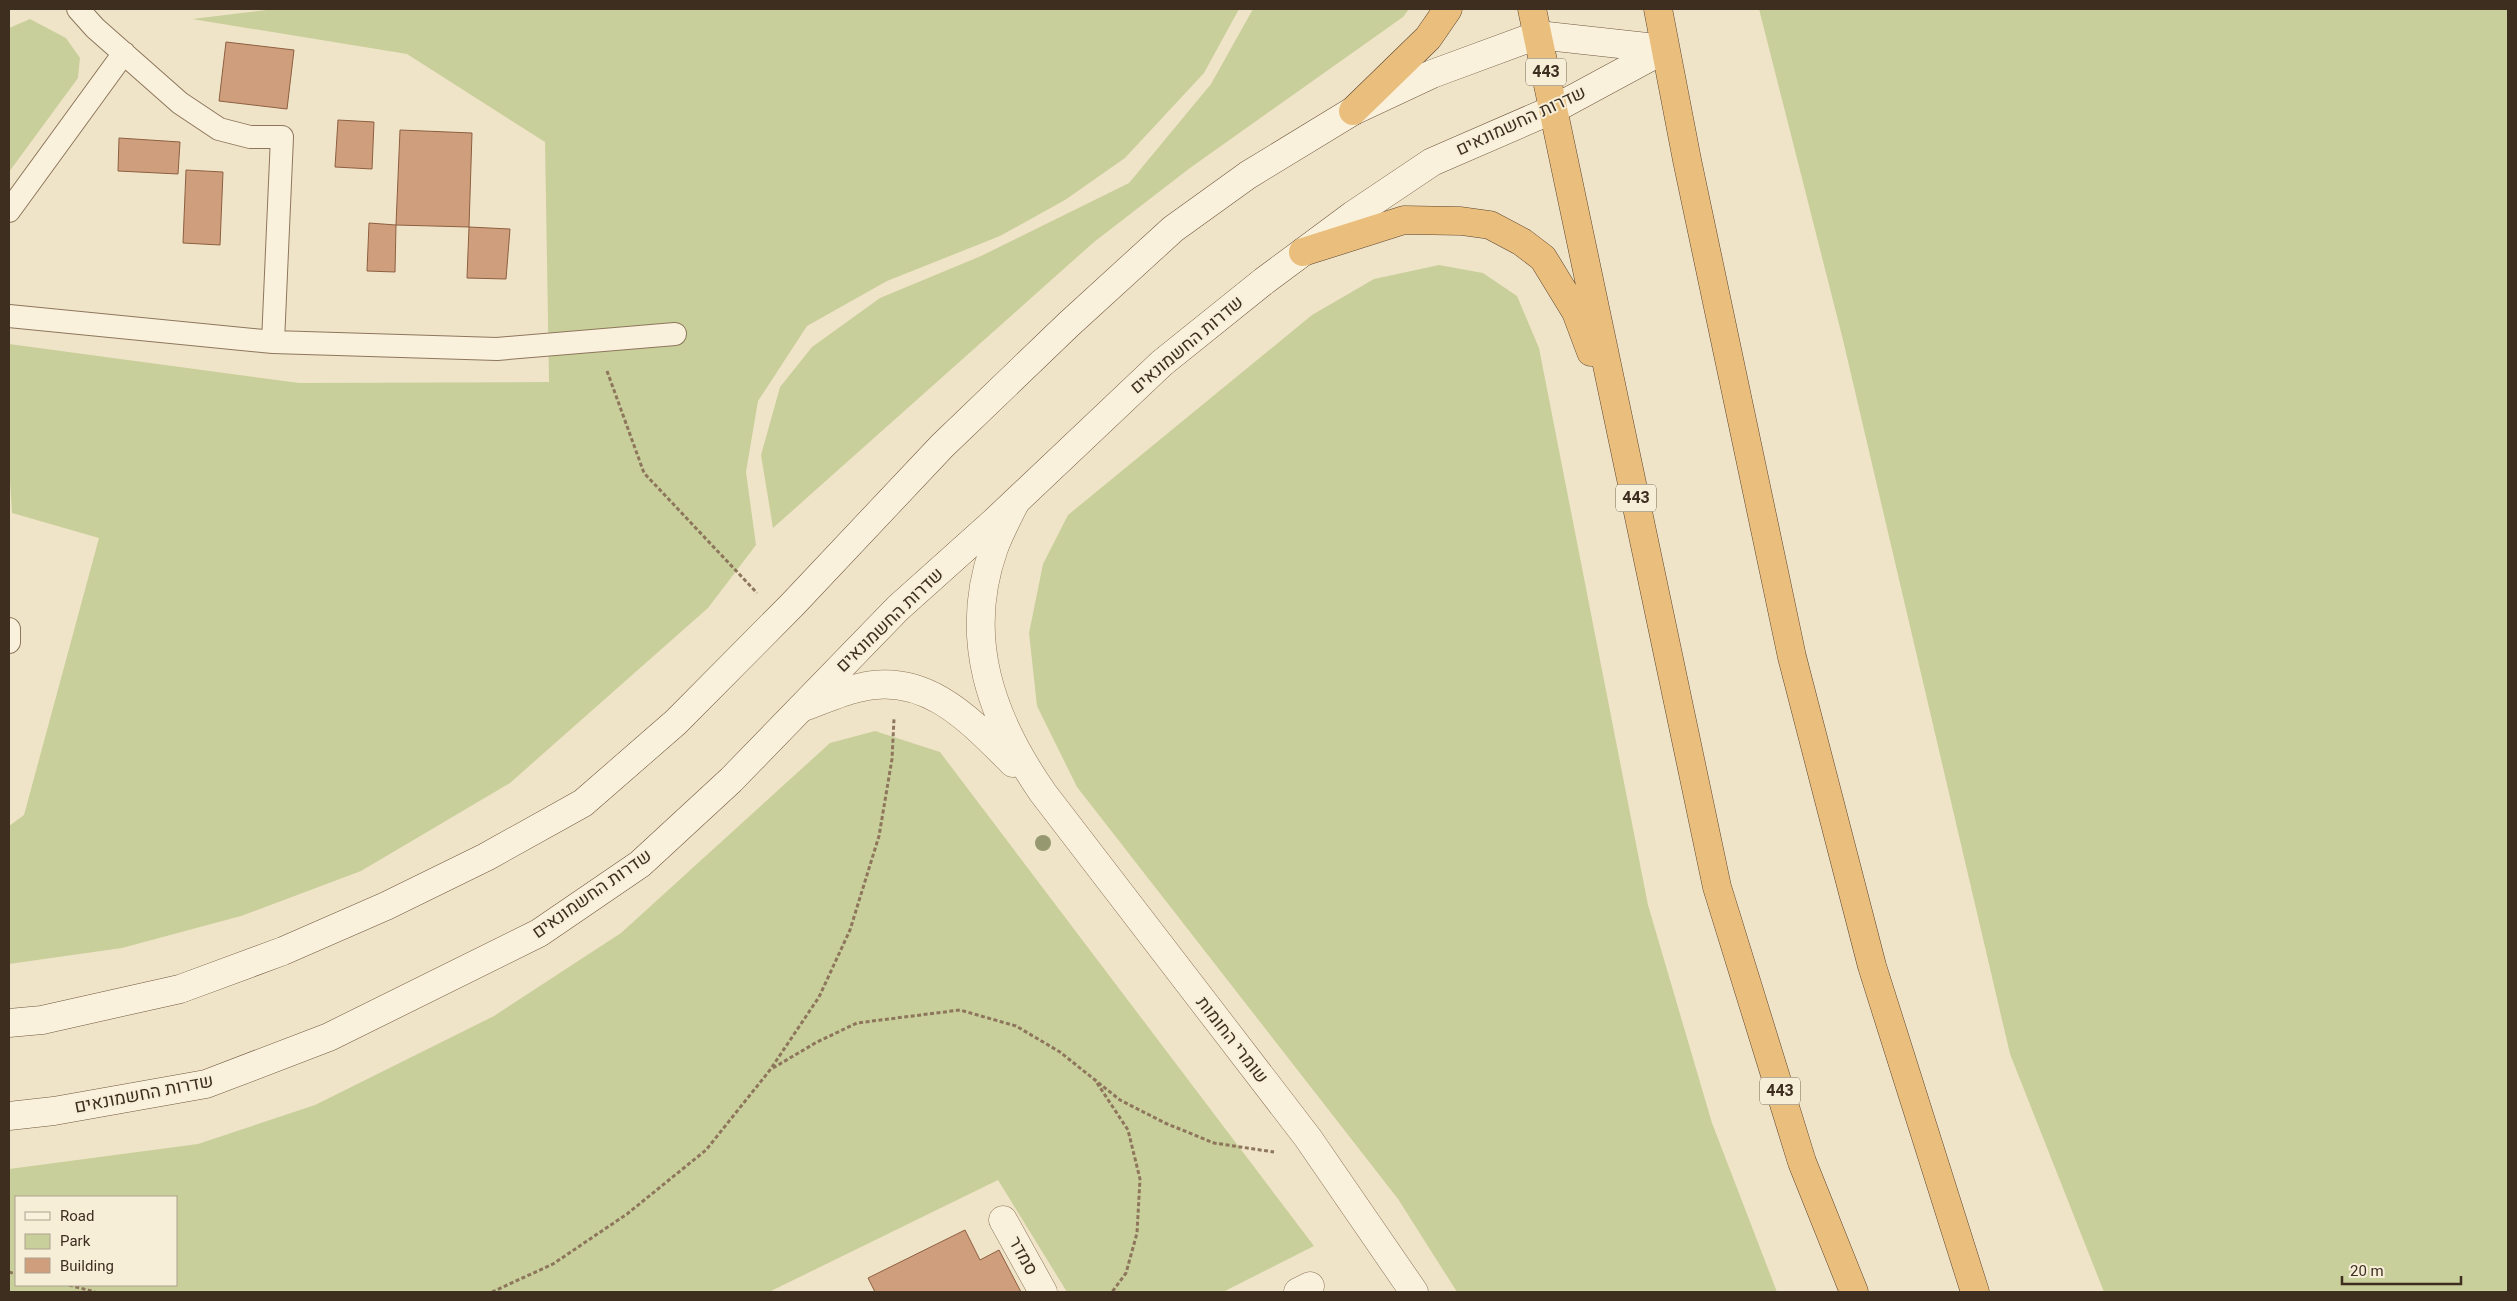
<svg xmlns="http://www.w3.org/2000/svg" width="2517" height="1301" viewBox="0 0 2517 1301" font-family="Georgia,Heebo,serif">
<rect width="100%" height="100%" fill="#f0e4c8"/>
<path fill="#c9cf9b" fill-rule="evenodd" d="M275,9h964l-35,64 -79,85 -60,42 -65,36 -113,45 -80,45 -49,75 -12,71 10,73 -48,63 -198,175 -149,88 -120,45 -119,32 -113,16v-138l15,-11 75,-277 -87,-25 -3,-48v-121l290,39 250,-1 -4,-240 -138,-88 -215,-35z
M1253,9h156l-6,8 -213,151 -96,74 -321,286 -12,-73 19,-68 32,-40 68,-49 101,-42 148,-73 82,-99z
M1759,9h749v1283h-404l-94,-238 -167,-714z
M30,19l36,19 14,20 -2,20 -69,94v-144z
M1439,265l44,8 34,23 22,52 109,557 64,218 65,169h-320l-59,-93 -321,-412 -40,-81 -8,-73 14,-69 25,-49 244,-200 62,-36z
M875,731l65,21 374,494 -91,46h-156l-69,-112 -229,112h-760v-123l189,-25 117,-39 179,-89 127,-83 209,-190zM176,1197v88h-160v-88z"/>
<path fill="#cf9f7d" stroke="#8d5f41" d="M226,42l68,8 -7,59 -68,-8z
M338,120l36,2 -2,47 -37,-2z
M400,130l72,3 -3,94 -73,-2z
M119,138l61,4 -2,32 -60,-3z
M186,170l37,2 -3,73 -37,-2z
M369,223l27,2 -1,47 -28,-1z
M469,227l41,2 -4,50 -39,-1z
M965,1230l15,30 19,-10 22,42h-146l-7,-14z"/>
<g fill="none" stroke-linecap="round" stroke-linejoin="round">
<g stroke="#8d765c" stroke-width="24">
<path id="service" d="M78,9l17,19 85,75 39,26 31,8h32l-9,205
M9,211l115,-158
M9,316l264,26 224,7 178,-15
M9,629v13"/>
</g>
<g stroke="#8d765c" stroke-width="29">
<path id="minor" d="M1015,503c-7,14 -15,29 -21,45 -32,90 -3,170 49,245l265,345 106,154
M801,708c18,-6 38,-16 57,-20 67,-18 113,33 155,75
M1003,1220l40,72
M1298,1292l12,-6"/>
</g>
<g stroke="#6f573f" stroke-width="29">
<path id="secondary" d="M9,1023l33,-3 138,-31 103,-38 103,-45 100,-49 97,-54 93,-81 117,-118 149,-158 127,-122 104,-95 75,-54 105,-64 79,-37 106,-39 127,14
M9,1116l45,-5 152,-27 123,-47 210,-104 101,-69 91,-84 167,-172 96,-86 168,-159 102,-82 89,-66 79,-53 122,-53 111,-60"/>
</g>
<g stroke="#5b4430" stroke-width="29">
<path id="trunk" d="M1532,9l185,878 85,275 52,130
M1658,9l29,151 105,497 80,309 103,326
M1353,111l75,-73 20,-29
M1303,252l101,-32 57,1 29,4 32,17 21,16 33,54 15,40"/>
</g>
<path stroke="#8d765c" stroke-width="3" stroke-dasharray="4 2.5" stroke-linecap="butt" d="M607,371l37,102 113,120
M773,1068l44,-26 40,-19 103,-13 56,16 44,26 60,48 45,23 49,20 60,9
M1097,1083l31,47 12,49 -3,54 -11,40 -14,19
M9,1272l7,2
M69,1285l26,7
M492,1292l61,-28 74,-50 79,-64 64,-80 49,-73 31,-67 29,-94 13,-77 2,-40"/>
<use href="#service" stroke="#faf1dc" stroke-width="22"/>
<use href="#minor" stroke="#faf1dc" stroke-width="28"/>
<use href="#secondary" stroke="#faf1dc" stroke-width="28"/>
<use href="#trunk" stroke="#eabe7c" stroke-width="28"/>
</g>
<circle fill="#96986f" cx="1043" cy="843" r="8"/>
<g text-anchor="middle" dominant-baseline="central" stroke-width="4" stroke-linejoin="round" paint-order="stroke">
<g fill="#f7eed8" stroke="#756857" stroke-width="1">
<rect x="1526" y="58.5" width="40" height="27" rx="4"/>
<rect x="1616" y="484.5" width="40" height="27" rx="4"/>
<rect x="1760" y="1077.5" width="40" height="27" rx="4"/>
</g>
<g font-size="16" font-weight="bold" fill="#3d2e20">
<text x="1546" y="72">443</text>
<text x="1636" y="498">443</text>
<text x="1780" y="1091">443</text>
</g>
<g font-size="18" fill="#3d2e20" stroke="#f7eed8">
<text transform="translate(1521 121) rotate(-25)">שדרות החשמונאים</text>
<text transform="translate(1187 345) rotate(-40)">שדרות החשמונאים</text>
<text transform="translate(890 620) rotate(-44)">שדרות החשמונאים</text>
<text transform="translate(592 894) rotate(-35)">שדרות החשמונאים</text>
<text transform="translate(1232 1040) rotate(52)">שומרי החומות</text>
<text transform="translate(144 1094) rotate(-11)">שדרות החשמונאים</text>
<text transform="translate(1023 1256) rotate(61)">סמדר</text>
</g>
</g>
<rect width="2517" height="1301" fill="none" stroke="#3d2e20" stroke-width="20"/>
<rect x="15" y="1196" width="162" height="90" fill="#f7eed8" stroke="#ada18e"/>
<rect x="25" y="1212" width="25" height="8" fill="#faf1dc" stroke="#ada18e"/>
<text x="60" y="1221" font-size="15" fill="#3d2e20">Road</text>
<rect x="25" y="1234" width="25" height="15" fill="#c9cf9b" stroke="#ada18e"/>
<text x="60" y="1246" font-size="15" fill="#3d2e20">Park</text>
<rect x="25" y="1258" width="25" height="15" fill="#cf9f7d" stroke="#ada18e"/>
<text x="60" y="1271" font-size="15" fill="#3d2e20">Building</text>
<path d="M2342 1276v8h119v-8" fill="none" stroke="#3d2e20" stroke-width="2.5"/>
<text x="2350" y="1276" font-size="15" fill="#3d2e20" stroke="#f7eed8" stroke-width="4" paint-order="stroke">20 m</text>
</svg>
